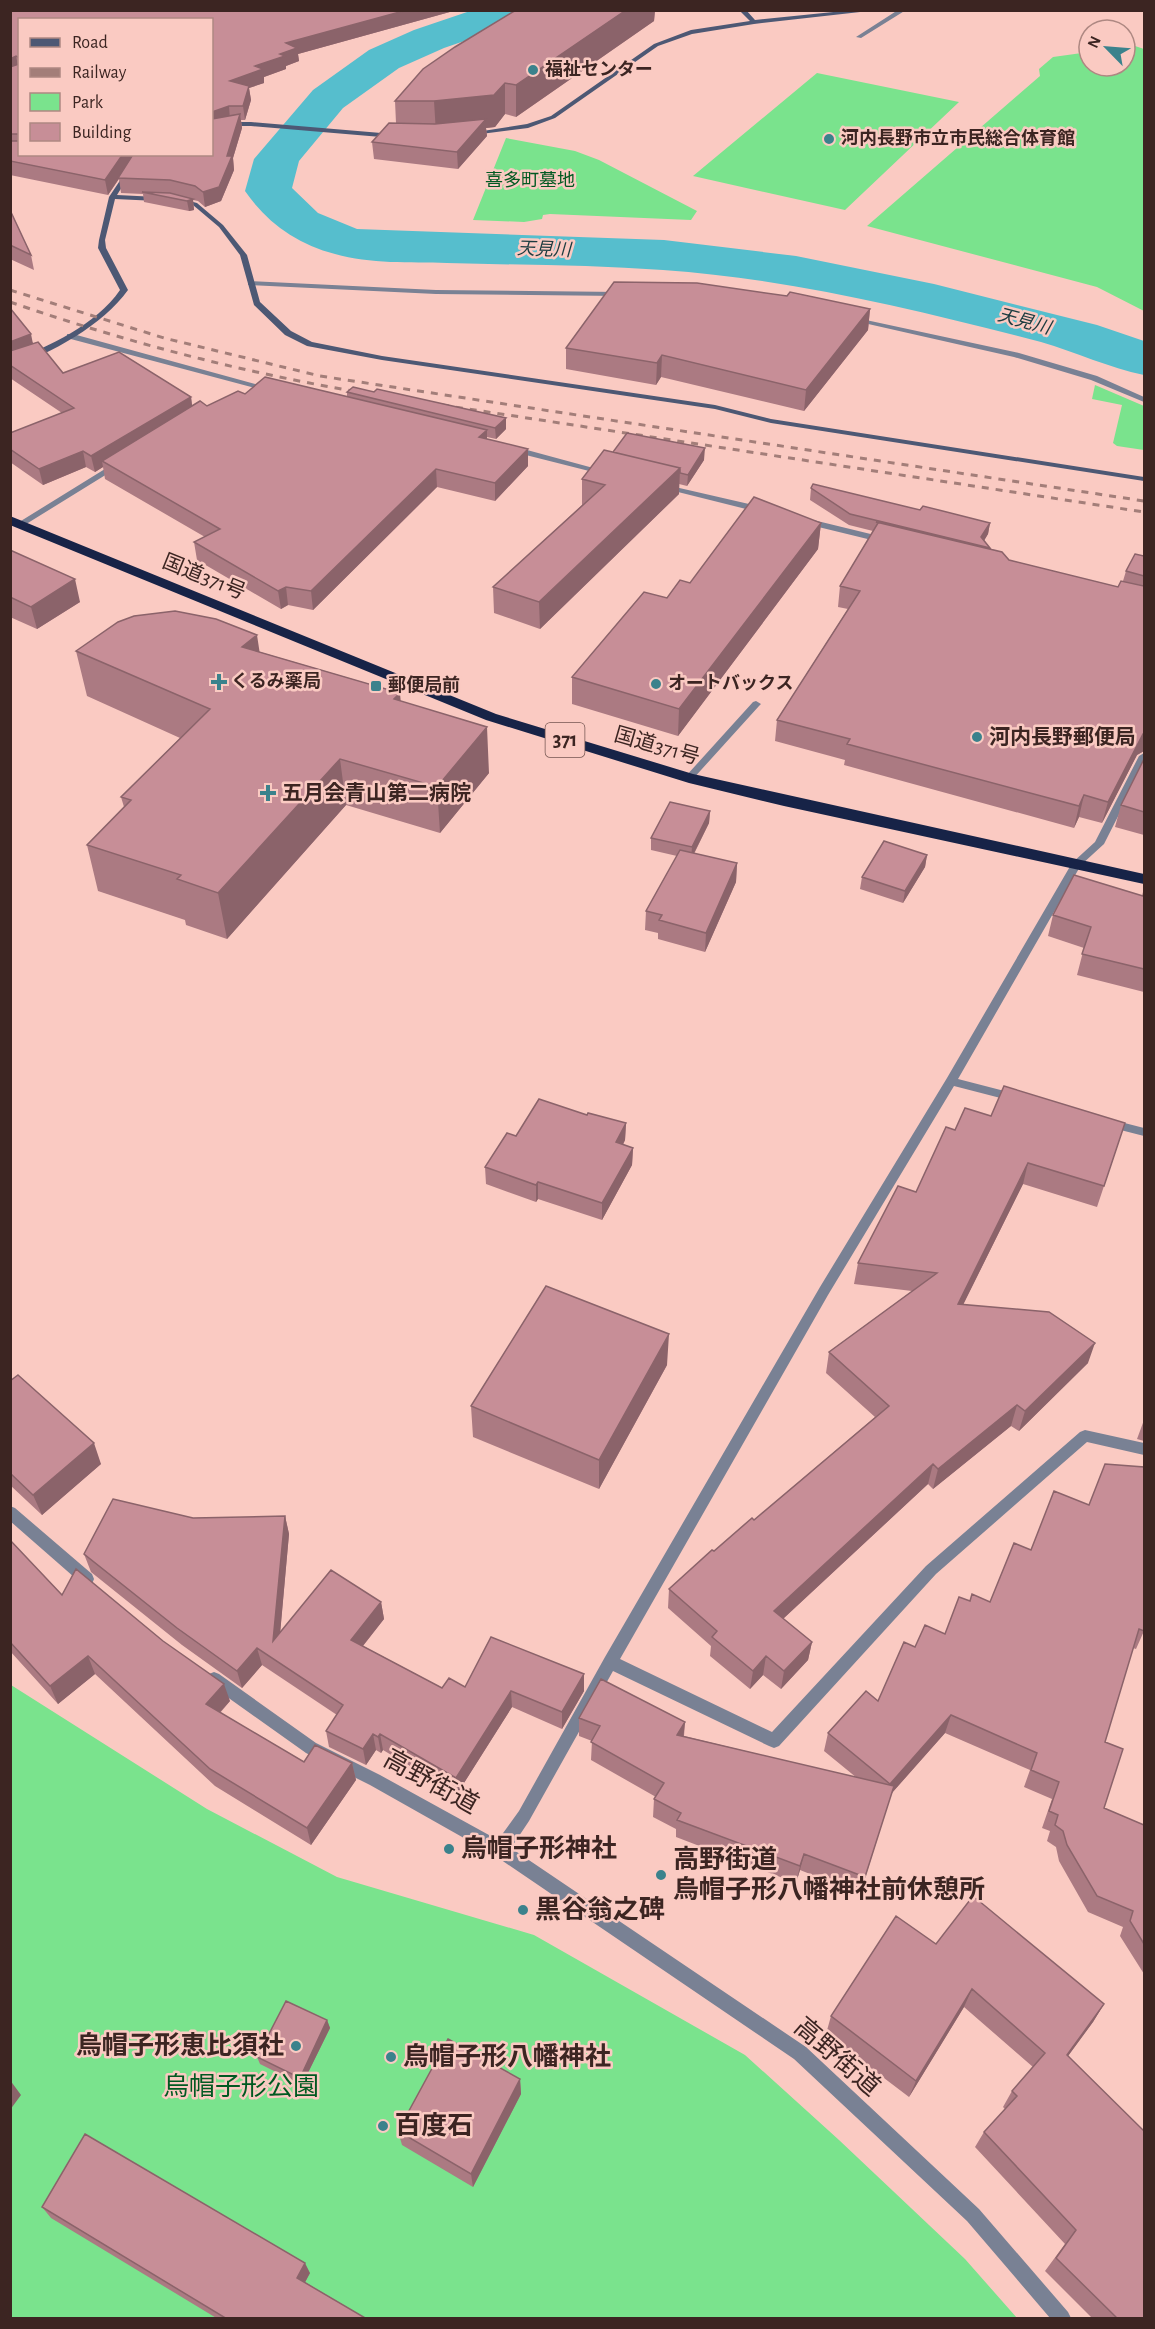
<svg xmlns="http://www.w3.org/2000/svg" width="1155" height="2329" viewBox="0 0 1155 2329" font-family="'Alegreya Sans','Noto Sans JP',sans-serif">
<rect width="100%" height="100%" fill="#facac2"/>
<path fill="#7ae38d" d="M1135,46l9,3v262l-47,-24 -230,-61 173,-150 -1,-7 14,-12 36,-5v14h36v-19z
M817,73l142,29 -114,108 -152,-34z
M506,138l69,13 24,9 98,51 -6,9 -141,-6 -7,1 -1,4 -18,3 -51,-2z
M1095,385l49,21v44l-27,-4 -4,-3 9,-38 -30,-6z
M11,1685l196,124 130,68 197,58 211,120 94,85 126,119 52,59h-1006z"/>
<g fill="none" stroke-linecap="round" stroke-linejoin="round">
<path fill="#56becd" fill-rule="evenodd" d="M473,10h61l-6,9 -84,29 -45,20 -56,40 -44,53 -7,27 26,25 39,16 307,11 132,16 138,28 163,41 47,16v34c-35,-7 -68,-23 -103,-33 -124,-32 -249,-63 -378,-72 -71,-5 -144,-5 -216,-7 -37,-1 -77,1 -112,-9 -38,-10 -68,-31 -90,-63l9,-32 59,-69 56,-40 45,-20z"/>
<path fill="#798194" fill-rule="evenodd" d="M898,10h8l-45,28 -5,-1z
M756,701l5,3 -2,2 -67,74h-6v-4l67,-74z"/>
<path fill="#798194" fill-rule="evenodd" d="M248,281l188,9 184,2 4,2 -4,2 -184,-2 -185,-9h-3z
M852,317l167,36 78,23 47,21v5l-53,-22 -77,-23 -159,-36 -4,-2z
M67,334h6l200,55 -7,2 -199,-53z
M510,447h6l92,25 -7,2 -91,-23z
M113,464l7,2 -97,60 -7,-2z
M662,484l100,23 4,3 -4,3 -100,-25z
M805,518l82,20 1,2 -4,3 -82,-20v-4z
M1144,753v12l-40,79 -23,21 -123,214 62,16 2,3 -2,3 -4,1 -62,-16 -126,209 -208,364 152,73 154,-166 154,-134 5,-2 59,13v12l-57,-13 -151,132 -157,172 -5,2 -5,-2 -156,-75 -84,150 -18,27 295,199 173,162 89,103 3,6h-21l-83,-97 -173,-162 -300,-204 -124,-70 -64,-32 -97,-69 -2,-5 2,-5 5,-2 5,2 97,69 64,32 118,65 21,-29 86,-154 215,-370 127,-209 125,-215 23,-21 44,-86z
M1109,1119l35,9v8l-39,-10 -2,-3z
M10,1506l5,2 77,66 2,5 -2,5 -5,1 -5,-1 -72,-63z"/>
<path fill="#4d5874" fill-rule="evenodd" d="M739,10h7l9,10 98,-10h25l-124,14 -62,10 -34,12 -103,72 -27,10 -55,7 -3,-2 57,-9 24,-8 103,-72 37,-14 59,-9z
M231,122h20l142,12 3,2 -3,2 -142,-12h-20l-19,5v-4z
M144,154h8l-19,15 -16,26 40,2 3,2 -3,2 -42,-2 -10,41 1,8 22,42c-25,35 -77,64 -118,77v-5c39,-16 86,-37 110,-72l-22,-42 1,-8 10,-43 20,-30z
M178,198l19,5 26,22 24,30 13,47 31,29 21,11 70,14 333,49 56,14 373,58v4l-373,-58 -56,-14 -333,-49 -75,-14 -22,-11 -31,-30 -14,-50 -21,-28 -26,-22 -17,-4v-2z"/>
<path fill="#172347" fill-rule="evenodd" d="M10,516l486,198 197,60 451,100v10l-360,-78 -95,-23 -203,-63 -476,-195z"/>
<path stroke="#a37e79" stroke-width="3" stroke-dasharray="7 7" stroke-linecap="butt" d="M10,290l154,48 156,38 824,125
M10,302c116,40 234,71 355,91
M442,405l702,107"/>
</g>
<path fill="#ab7a82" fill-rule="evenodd" d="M10,10h447l-159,44 1,7 -13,5v3l-22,8v6l-15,5 2,12 -6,20h-4l1,8 -9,30 1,12 -13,31 -16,6 -7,-6 -5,-1 1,10 -5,1 -45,-9 -1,-8 -22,-1 -2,-14 -11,16 -98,-20zM20,20h192v134h-192z
M516,10h139l-1,11 -138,96 -11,-3 -10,13 -9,1 1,8 -29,33 -84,-10 -2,-17 24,-19 -1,-22z
M10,210l21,45 3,15 -24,-11z
M787,296l83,13 -2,21 -64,81 -143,-34 -5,8 -90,-16v-21z
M10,308l23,35 30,30 128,24 1,9h15l38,-12 102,3v-5h27l132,26v11l-10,10 -9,-2v2l41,27 -33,35 -58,-14 -124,123 -25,-5 -7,4 -84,-49 -3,-18 11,-5 -100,-58 -2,-12 -8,5 -9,-5 -43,18 -33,-23v-29l52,-20 -52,-35z
M613,452l91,8 -17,26 -8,-2v10l-139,135 -46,-16 -1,-26 89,-82v-26z
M811,488l109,22 70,13 -2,11 -4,6 6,8v1l19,11 109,27 5,-6 3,-10 18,-15v196v-1l-7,4 -35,68 -23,-6 -5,11 -230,-63 1,-5 -70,-19 2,-21 71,-111 -10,-2 2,-21 33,-55 -24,-6 -39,-25z
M821,523l-3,26 -140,187 -106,-32v-27l95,-79 23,-15z
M10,550l70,52 -43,27 -27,-12z
M76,651l184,1 140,41v8l89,72 -49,60 -94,-28 -119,134 -41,-14 -1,-5 -87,-29 -11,-46 37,-38 -3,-10 59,-59 -93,-42z
M1144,759v76l-29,-8 6,-22z
M710,811l-1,12 -15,31 43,9 -1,19 -31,70 -47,-13v-6l-13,-3 1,-19 31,-55 -26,-6v-12z
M927,855l-2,12 -22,36 -43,-14 2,-12z
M1144,889v103l-67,-17 7,-27 -36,-12 5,-21 90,-19z
M587,1115l39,8 -1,17 -2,5 10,3 -1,17 -30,55 -64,-21 -2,3 -50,-18 -1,-17 31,-31z
M991,1116l134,7 -28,84 -74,-23 -60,121 125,58 -69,68 -8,-5 -78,63 -5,-5 -145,135 29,23 -4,18 -27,29 -18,-14 -13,14 -40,-33 1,-10 -43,-38 1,-19 45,-38 40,-31 121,-103 -49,-44 3,-21 83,-61 -58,-7 4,-21 58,-71 39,-62z
M667,1365l-68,124 -126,-52 -2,-31z
M10,1381l91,83 -59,51 -32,-30z
M1144,1420v21l-7,-2z
M1089,1505l55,126 -8,18 -3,-1 -28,94 -1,66 40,17v149l-24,-38 3,-9 -35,-15 -29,-51 -3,-14 -9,-6 3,-10 -8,-3 10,-29 -28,-12 6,-17 -85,-37 -54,61 -31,100 -60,-24 -4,13 -120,-46v-8l-23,-12 1,-18 2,-2 -65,-37 1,-19 -13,-5v-18l106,4 -1,14 173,42 -33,-27 4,-18 50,-32 37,-54 30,-13 25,-33 20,1 41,-52z
M285,1516l4,18 -9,99 101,-31 3,17 -21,27 79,42 23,-1 119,-13v17l-22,38 -50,-22 -55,87 -74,-44 -2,3 -5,-3 -10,15 -37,-18 -3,-16 11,-16 -75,-50 -20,23 -60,-43 -91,-73 -7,-18z
M10,1540l52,55 168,106 -10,12 84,49 48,1 4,17 -45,65 -96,-59 -120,-112 -37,30 -48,-53z
M936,1944l168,60 -11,18 -25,34 76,263h-51l-48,-48 20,-27 -90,-97 9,-15 21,-23 -2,-2 9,-16 21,-24 -69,-60 -55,90 -83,-63 5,-18z
M327,2020l3,8 -28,57 -42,-21 -3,-7z
M520,2079l1,15 -48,93 -71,-42 -4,-14z
M42,2207l268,66 -5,9 62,37h-149l-167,-101z"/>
<path fill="#8b636a" d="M407,10h50l-159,44 1,7 -13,5v3l-22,8v6l-15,5 2,12 -6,20 -2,-14 -13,-25 25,-15 25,-12 6,-11z
M626,10h29l-1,11 -138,96v-32z
M16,56l3,14 -9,4v-15z
M505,83v31l-10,13 -9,1 1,8 -29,33 -1,-17 -21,-19 -2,-32z
M229,106l1,14 -18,6v-14z
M240,114l2,14 -9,30 1,12 -13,31 -16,6 -2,-15 24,-36z
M123,154h17l-12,11 -20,30 -3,-15z
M193,199l1,11 -5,1 -2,-10z
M870,309l-2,21 -64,81 2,-21z
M31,334l3,15 -24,10v-17z
M662,355l-1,22 -5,8 1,-22z
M191,397l2,16 -91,48 1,6 -8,5 -4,-16z
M506,418v11l-10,10 -1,-11z
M487,430v17l-8,-10z
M705,448l-1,12 -17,26 1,-11z
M528,449v17l-33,35v-18z
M83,451l3,16 -43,18 -4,-16z
M680,468l-1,26 -139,135 -1,-27z
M436,469l1,18 -124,123 -2,-19z
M821,523l-3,26 -140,187 1,-27z
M990,523l-2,11 -7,12v-9z
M75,579l5,23 -43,27 -6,-22z
M286,587l2,18 -7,4 -3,-18z
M257,635l7,46 -22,-34z
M400,693l4,46 -10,-40z
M487,727l2,46 -49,60 -3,-46z
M1144,733v18l-7,4 -35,68 6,-21 35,-68z
M340,759l6,46 -119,134 -9,-46z
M1084,795l-5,22 -5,11 5,-22z
M710,811l-1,12 -18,36 1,-12z
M927,855l-2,12 -22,36 2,-12z
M737,863l-1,19 -31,70 1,-19z
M626,1123l-1,17 -10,19 1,-17z
M633,1148l-1,17 -30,55v-17z
M1028,1163l-5,21 -70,141 5,-21z
M538,1182v17l-2,3v-17z
M669,1334l-2,31 -68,124v-29z
M1095,1343l-7,20 -69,68 6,-20z
M1017,1405l-6,21 -78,63 5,-20z
M94,1443l7,21 -59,51 -9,-20z
M933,1464l-5,20 -157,146 3,-19z
M285,1516l4,18 -11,123 -5,-16z
M381,1602l3,17 -30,38 -3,-17z
M812,1642l-4,18 -27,29 3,-18z
M257,1648l5,17 -20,23 -5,-17z
M88,1656l7,18 -37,30 -8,-18z
M766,1656l-3,19 -13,14 3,-18z
M584,1674v17l-22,38v-17z
M224,1684l6,17 -19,21 -5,-18z
M511,1691l1,16 -55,87 -1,-16z
M951,1715l-6,18 -54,61 -31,100 31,-99 -6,6 5,-17z
M685,1722l-2,18 -6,-5z
M373,1734l3,16 -10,15 -3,-16z
M380,1734l3,16 -2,3 -3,-16z
M352,1763l4,17 -45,65 -4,-17z
M804,1854l-4,16 -4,13 4,-17z
M972,1989l-8,18 -55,90 7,-16z
M1104,2004l-11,18 -36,49 10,-16z
M327,2020l3,8 -28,57 -2,-7z
M520,2079l1,15 -48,93 -2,-13z
M10,2080l11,15 -11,15z
M305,2263l5,10 -8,15 -5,-10z"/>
<path fill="#c78e97" stroke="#8b636a" stroke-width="1.5" d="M10,10l7,1 390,-1 -121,33 11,5 -17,6 5,2 -30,10 8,3 -33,12 19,5 -6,20h-14l-17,6v-92h-192v134h103l-18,26 -95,-19v-20h9v-7h-9v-67l9,-3v-6l-3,-2 -6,3z
M516,10h110l-110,75 -11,-2 -11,12 -60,6h-39l28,-32 32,-22z
M240,114l-13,42h5l-13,31 -16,5 -8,-6 -25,-6 -52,-2 14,-22 2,-2h78v-35z
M486,119l-29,33 -85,-10 17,-19 46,1z
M142,192l28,1 23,6 -6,2z
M10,210l21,45 -21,-10z
M614,282l83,1 90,13 3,-4 80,17 -64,81 -144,-35 -5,8 -91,-15z
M10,308l21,26 -21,8z
M38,342l25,31 56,-21 72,45 -100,59 -8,-5 -44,18 -29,-20v-16l64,-25 -64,-43v-14z
M265,377l222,53 -8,7 49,12 -33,34 -59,-14 -125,122 -25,-4 -8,4 -84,-49 26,-13 -118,-68 98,-60 7,5 31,-15 7,3z
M353,387l21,5 3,-3 129,29 -11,10 -148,-36z
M627,433l78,15 -17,27 -8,-2v-5l-67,-16z
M604,450l76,18 -141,134 -46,-15 112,-102 -23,-6z
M813,484l107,26 3,-4 67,17 -9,14 9,11 -140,-34 -39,-26z
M754,497l67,26 -142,186 -107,-32 72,-85 23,6 13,-18 10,3z
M876,522l126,30 7,8 109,27 3,-6 23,5v147l-1,1 -35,68 -24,-7 -5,11 -232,-62 3,-5 -73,-19 83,-129 -20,-5 38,-63z
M10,550l65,29 -44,28 -21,-10z
M1135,554l9,2v20l-18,-5z
M175,611l41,8 41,16 -15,12 158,46 -6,6 93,28 -50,60 -97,-28 -122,134 -41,-14 4,-4 -94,-30 44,-45 -10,-3 89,-88 -134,-58 42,-29 16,-6z
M1144,759v53l-23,-7z
M670,802l40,9 -18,36 -41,-9z
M884,841l43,14 -22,36 -43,-14z
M680,850l57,13 -31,70 -47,-13 3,-5 -16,-4z
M1074,875l69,21 1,-5v78l-62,-15 9,-27 -38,-12z
M1004,1086l121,37 -21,63 -76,-23 -70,141 91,8 46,31 -70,68 -8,-6 -79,64 -5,-5 -159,147 38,31 -28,29 -18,-15 -13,15 -41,-34 5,-6 -48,-42 43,-39 2,1 38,-33 2,2 135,-114 -60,-54 108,-79 -79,-10 40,-77 18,6 30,-65 9,3 10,-22 26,8z
M539,1099l48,16 1,-2 38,10 -10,19 17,6 -31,55 -64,-21 -2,3 -51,-18 22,-34 9,3z
M546,1286l123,48 -70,126 -128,-54z
M18,1375l76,68 -61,52 -23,-22v-92z
M1105,1464l39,3v164l-5,-2 -34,113 18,7 -19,59 40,17v119l-14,-23 3,-10 -36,-15 -30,-51 -4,-14 -8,-6 3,-10 -9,-4 10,-29 -28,-12 6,-17 -86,-38 -61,69 -62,-51 38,-42 12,10 26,-59 11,5 10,-22 20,9 14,-37 11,4 2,-7 18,8 24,-59 17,7 23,-59 35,14z
M113,1499l80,19 92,-2 -12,125 58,-71 50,32 -30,38 91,48 7,-10 16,9 26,-50 93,37 -22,38 -51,-21 -55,87 -76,-44 -2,3 -5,-3 -10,15 -37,-18 17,-26 -86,-57 -20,23 -60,-43 -93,-74z
M10,1540l52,55 14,-26 87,72 61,43 -18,20 98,58 11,-17 37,18 -45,65 -97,-59 -122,-113 -38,30 -40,-44z
M601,1679l84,43 -8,13 217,51 -29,91 -61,-23 -4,12 -123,-46 4,-7 -27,-14 10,-16 -73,-41 9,-16 -21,-8z
M973,1896l131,108 -37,51 77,76v188h-26l-62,-61 20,-28 -92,-98 33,-36 -5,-5 33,-38 -73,-64 -56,92 -85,-65 65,-100 40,28z
M286,2001l41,19 -27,58 -43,-21z
M448,2039l72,40 -49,95 -73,-43z
M85,2134l220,129 -8,15 70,41h-140l-185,-112z"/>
<g fill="#3b828c" stroke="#facac2" stroke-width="2">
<circle cx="533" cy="70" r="6"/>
<circle cx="829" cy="139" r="6"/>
<path d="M216 673h6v6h6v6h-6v6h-6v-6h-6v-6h6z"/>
<circle cx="656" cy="684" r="6"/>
<rect x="370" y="680" width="12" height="12" rx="3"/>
<circle cx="977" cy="737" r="6"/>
<path d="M265 784h6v6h6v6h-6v6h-6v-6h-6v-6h6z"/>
<circle cx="449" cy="1849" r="6"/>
<circle cx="661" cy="1875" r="6"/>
<circle cx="523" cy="1910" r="6"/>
<circle cx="296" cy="2046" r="6"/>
<circle cx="391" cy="2057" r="6"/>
<circle cx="383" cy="2126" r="6"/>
</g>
<g text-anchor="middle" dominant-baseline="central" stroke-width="5" stroke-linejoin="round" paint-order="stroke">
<g font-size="18" font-weight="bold" fill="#3c2522" stroke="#facac2" text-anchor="start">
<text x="545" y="70">福祉センター</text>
<text x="841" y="139">河内長野市立市民総合体育館</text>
<text x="231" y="682">くるみ薬局</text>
<text x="668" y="684">オートバックス</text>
<text x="388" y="686">郵便局前</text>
</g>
<g font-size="18" fill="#015921" stroke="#facac2">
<text x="530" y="181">喜多町墓地</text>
</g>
<g font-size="18" font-style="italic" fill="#1b3b3f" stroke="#facac2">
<text transform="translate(544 250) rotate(2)">天見川</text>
<text transform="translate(1024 322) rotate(15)">天見川</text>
</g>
<rect fill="#facac2" stroke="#755652" stroke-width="1.5" x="545.5" y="723" width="39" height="34" rx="4.5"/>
<g font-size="20" font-weight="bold" fill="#3c2522">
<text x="565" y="740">371</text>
</g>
<g font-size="21" fill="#3c2522" stroke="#facac2">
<text transform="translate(204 577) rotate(22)">国道371号</text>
<text transform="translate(657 746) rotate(16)">国道371号</text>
</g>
<g font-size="21" font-weight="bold" fill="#3c2522" stroke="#facac2" text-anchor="start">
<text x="989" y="737">河内長野郵便局</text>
<text x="282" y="793">五月会青山第二病院</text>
</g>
<g font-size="26" fill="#3c2522" stroke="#facac2">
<text transform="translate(431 1782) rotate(29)">高野街道</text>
<text transform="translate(837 2057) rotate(41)">高野街道</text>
</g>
<g font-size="26" font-weight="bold" fill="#3c2522" stroke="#facac2" text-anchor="start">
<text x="461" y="1849">烏帽子形神社</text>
<text x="673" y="1860">高野街道<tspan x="673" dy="30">烏帽子形八幡神社前休憩所</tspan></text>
<text x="535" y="1910">黒谷翁之碑</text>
<text x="284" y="2046" text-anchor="end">烏帽子形恵比須社</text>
<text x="403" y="2057">烏帽子形八幡神社</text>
<text x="395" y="2126">百度石</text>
</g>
<g font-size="26" fill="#015921" stroke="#facac2">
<text x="241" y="2087">烏帽子形公園</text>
</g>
</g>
<rect width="1155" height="2329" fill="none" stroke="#3c2522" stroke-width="24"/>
<rect x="18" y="18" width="195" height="138" fill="#facac2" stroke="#ae8882" stroke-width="1.5"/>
<rect x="30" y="38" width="30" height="9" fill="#4d5874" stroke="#ae8882" stroke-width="1.5"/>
<text x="72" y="48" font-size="18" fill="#3c2522">Road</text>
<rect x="30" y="68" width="30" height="9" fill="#a37e79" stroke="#ae8882" stroke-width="1.5"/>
<text x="72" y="78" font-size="18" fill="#3c2522">Railway</text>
<rect x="30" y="93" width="30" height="18" fill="#7ae38d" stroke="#ae8882" stroke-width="1.5"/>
<text x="72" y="108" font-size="18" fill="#3c2522">Park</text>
<rect x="30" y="123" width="30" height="18" fill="#c78e97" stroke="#ae8882" stroke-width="1.5"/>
<text x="72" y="138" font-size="18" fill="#3c2522">Building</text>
<g transform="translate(1107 48) rotate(295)"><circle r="28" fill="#facac2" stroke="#ae8882" stroke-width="1.5"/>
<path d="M0-4.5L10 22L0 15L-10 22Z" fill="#3b828c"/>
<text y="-9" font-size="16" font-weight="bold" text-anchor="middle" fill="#3c2522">N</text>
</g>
</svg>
